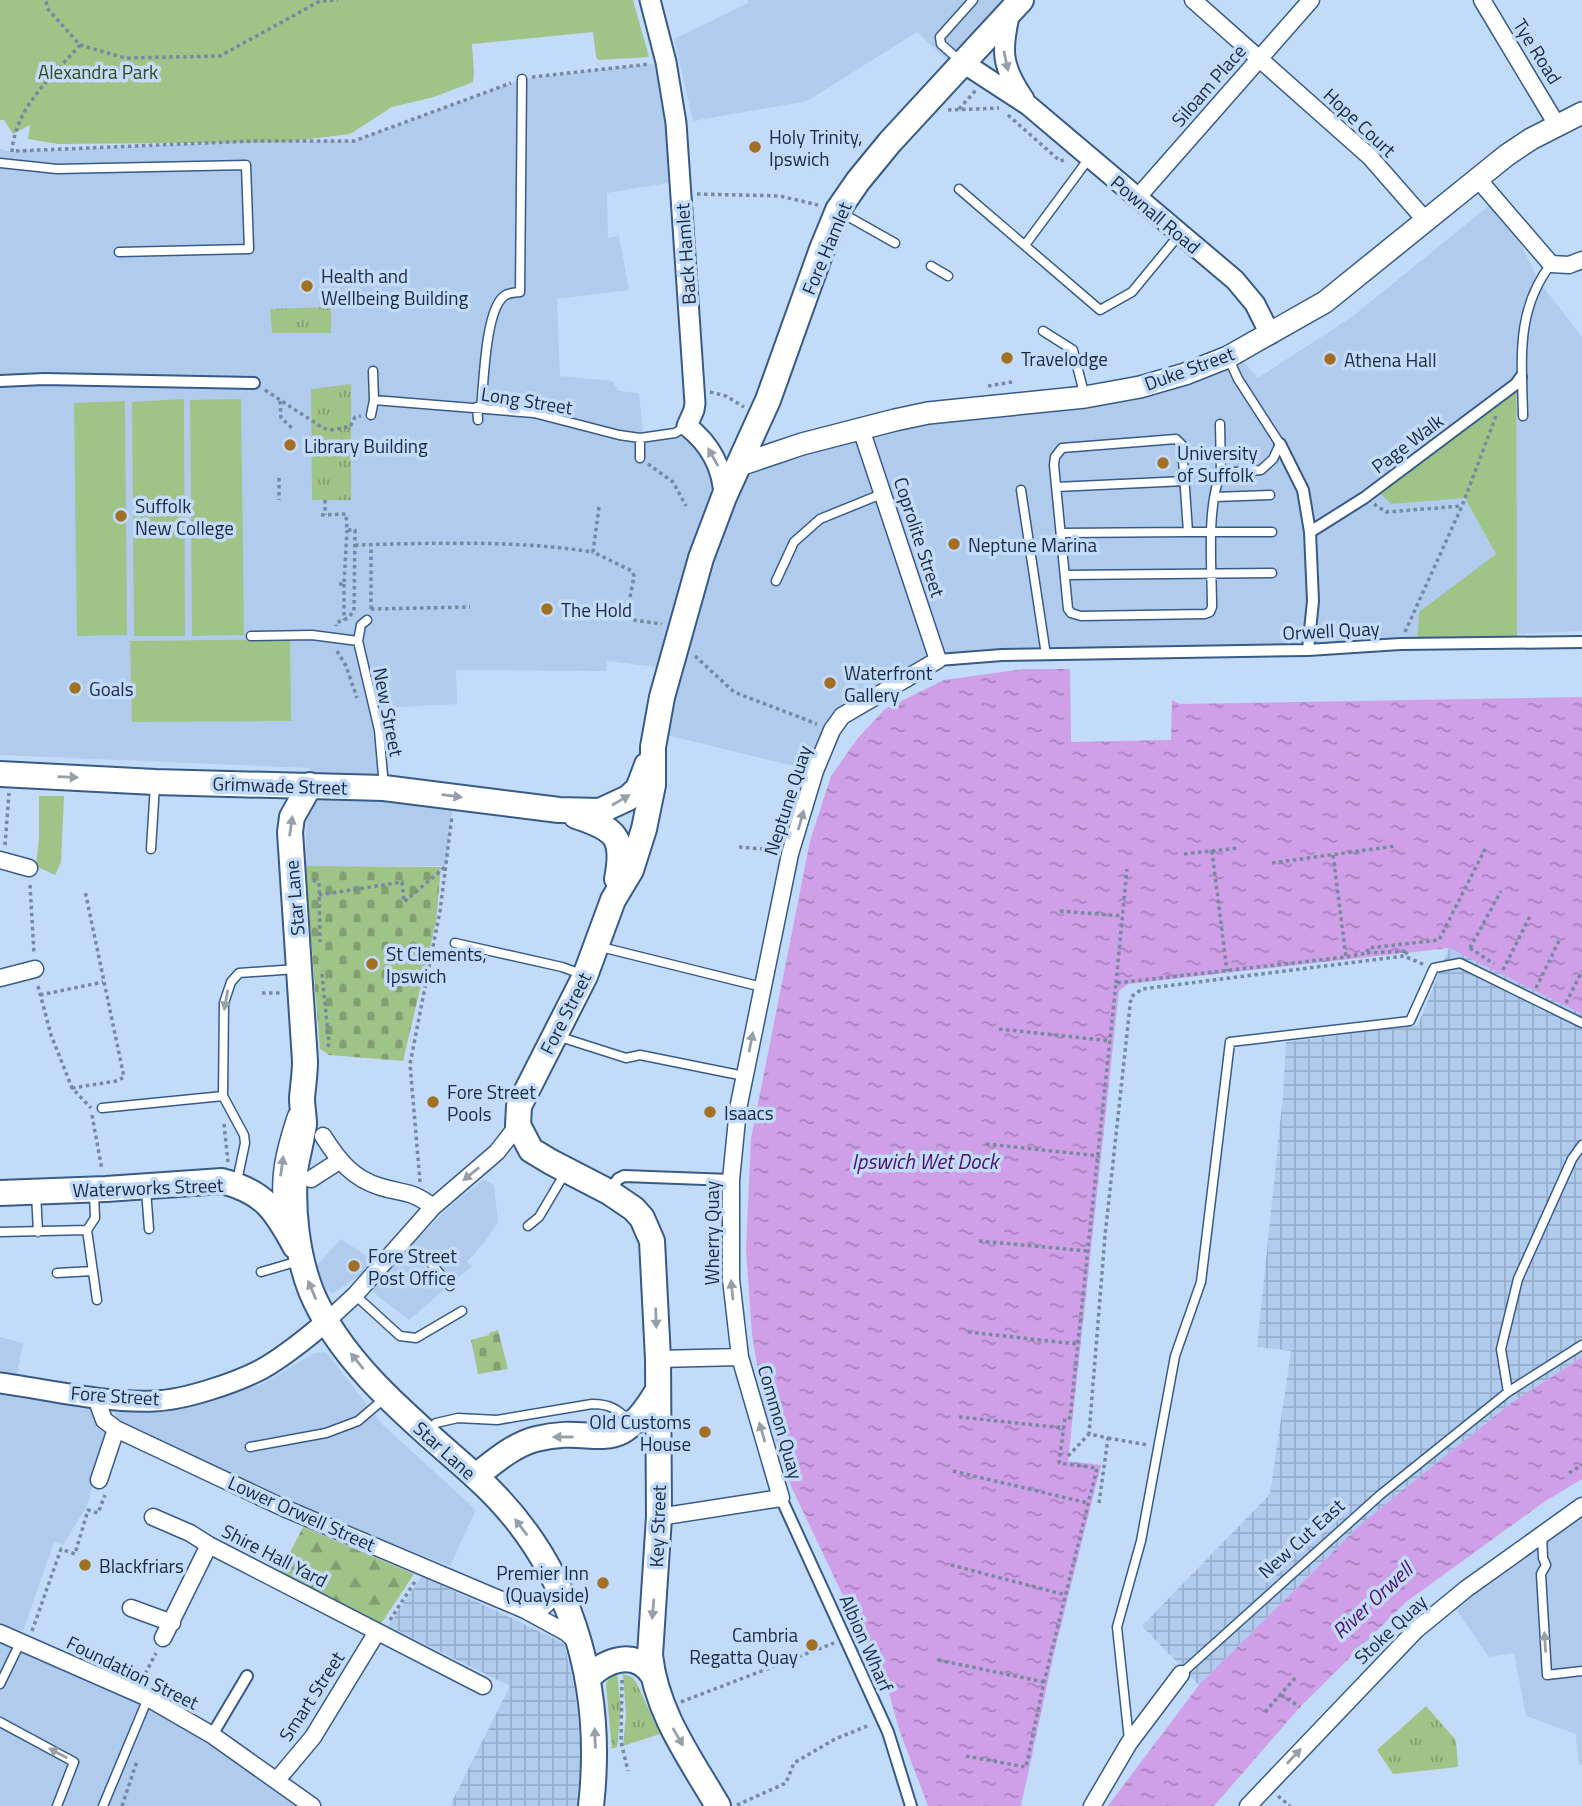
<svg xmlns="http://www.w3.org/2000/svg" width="1582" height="1806" viewBox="0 0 1582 1806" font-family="'Titillium Web',sans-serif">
<defs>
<pattern id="industrial-grid" width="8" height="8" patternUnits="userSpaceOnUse" patternTransform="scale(1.75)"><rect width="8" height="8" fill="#b1cbed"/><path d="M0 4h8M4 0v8" fill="none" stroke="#98aecc"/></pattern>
<pattern id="grass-tufts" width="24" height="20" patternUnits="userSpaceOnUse" patternTransform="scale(1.75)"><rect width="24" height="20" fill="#9fc488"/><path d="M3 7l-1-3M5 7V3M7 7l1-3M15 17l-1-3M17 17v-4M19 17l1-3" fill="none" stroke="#819f70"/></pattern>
<pattern id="forest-firs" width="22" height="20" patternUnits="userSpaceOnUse" patternTransform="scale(1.75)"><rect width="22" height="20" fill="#9fc488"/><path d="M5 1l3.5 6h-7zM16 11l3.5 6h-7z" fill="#819f70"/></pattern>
<pattern id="cemetery-stones" width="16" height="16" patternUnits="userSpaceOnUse" patternTransform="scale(1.75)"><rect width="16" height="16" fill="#9fc488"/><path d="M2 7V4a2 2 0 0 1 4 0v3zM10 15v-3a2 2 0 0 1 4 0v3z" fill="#819f70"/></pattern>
<pattern id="water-ripples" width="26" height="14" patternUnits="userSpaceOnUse" patternTransform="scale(1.75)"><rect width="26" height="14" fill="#cf9fe8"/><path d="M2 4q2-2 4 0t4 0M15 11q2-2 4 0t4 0" fill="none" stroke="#a782bd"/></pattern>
</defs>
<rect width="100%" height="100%" fill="#c2dbf9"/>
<path fill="#b1cbed" d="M748,0h273l-73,61 -31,-29 -110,69 -114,20 -19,-82 74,-36z
M666,62l14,119 -73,12 1,45 11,-2 10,54 -72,9 3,77 52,5 7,10 20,2 4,41 44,-8 30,35 20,5 124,-37 6,14 34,-23 213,-24 130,-34 14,16 95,-62 138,-112 21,21 26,55 44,57v294l-644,29 -96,56 -27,55 -153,-37 15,-51 -20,-16 -50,-6 -1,10 -150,-1 1,34 -75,4 8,75 64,13 -8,70h-141l5,-98 -310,-13v-606l12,3 11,-3 23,2 208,-10h100l168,-62z
M484,1179l10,6 4,37 -11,17 -20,23 5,4 -63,54 -29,-22 -23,-21 -25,17 -8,-8 -8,-20 25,-27 46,31 62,-63z
M0,1313v24l23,6 -7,36 -16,-2z
M326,1352l56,72 94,86 -26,56 -155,-60 -181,-85 2,-9 67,-4 43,-12 36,-12 52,-31z
M0,1383l78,12 22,17 9,13 -22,81 -24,39 -9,-3 -31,89 -23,-3z
M1582,1516v249h-3l-3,-31 -50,-18 -12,-63 -25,4 -37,-53z
M0,1633l148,65 157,108h-305z"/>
<path fill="url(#industrial-grid)" d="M1449,948l133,66v343l-72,47 -149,120 -162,161 -57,-59 128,-132 21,-143 -34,-4 26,-252 3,-53 132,-17z
M422,1576l142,67 11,48 6,63 -4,52h-127l60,-120 -122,-60z"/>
<path fill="url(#grass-tufts)" d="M331,307v26h-59l-2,-24z
M351,384v116h-39l-1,-111z
M617,1673l4,34 -4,40 -5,2 -6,-64 3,-8z
M623,1674l9,3 4,5 24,52 -37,12 3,-31z
M1426,1706l30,34 2,27 -65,7 -16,-24z"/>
<path fill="url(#forest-firs)" d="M303,1527l111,47 -33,50 -103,-48z"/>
<path fill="url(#cemetery-stones)" d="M305,866l136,1 -5,55 -33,139 -74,-6 -9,-6z
M498,1330l10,39 -30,5 -7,-34 18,-5v-2z"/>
<path fill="#9fc488" d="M0,0h633l16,57 -51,3 -2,-4 -3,-24 -121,12 2,29 -1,9 -39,15 -42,10 -42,27 -65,8 -227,2 -30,-5 2,-14 -17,9 -9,-14h-4z
M1516,384l1,259 -100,1 2,-32 77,-58 -31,-56 -74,6 -15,-15z
M184,399l1,237h-51l-2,-234z
M241,399l3,236 -52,1 -2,-236z
M125,401l2,234 -50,1 -3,-233z
M290,639l1,82 -159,1 -2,-81z
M39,796h25l-3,66 -6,13 -19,-9 3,-28z"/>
<path fill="url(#water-ripples)" d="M1024,669h46l1,73 100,-2 1,-40 8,4 402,-7v317l-133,-66 -321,36 -9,7 -51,470 33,4 -47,188 -33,153h-93l-29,-77 -10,-36 -98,-207 -27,-81 -12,-70 -6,-86 5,-110 59,-298 21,-65 27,-38 27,-29 59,-29z
M1582,1357v122l-38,23 -138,100 -106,105 -86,99h-106l91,-121 162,-161 149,-120z"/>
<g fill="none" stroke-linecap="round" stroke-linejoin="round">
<g stroke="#375b86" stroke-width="11">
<path id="service" d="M959,60l-18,-16 -1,-7 33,-37
M0,163l57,6 189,-4 3,84 -130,3
M959,189l141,121 32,-18 47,-57
M840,212l55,31
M1025,245l65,-88
M931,266l17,10
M1043,331l30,19 12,47
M1228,357l10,22 42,65 -7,15 -12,11 -40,3c-15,34 -9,96 -9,134l-2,5 -5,2 -124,2 -10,-3 -3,-4 -14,-144 1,-8 7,-9 114,-9 6,6 6,87h84
M373,371l1,29
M477,407l1,13
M481,408c3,-25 4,-97 23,-112 5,-4 11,-3 16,-4l2,-213
M371,415l3,-15 160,13 85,22 21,3 35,-5 12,-7
M1523,416c-1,-56 -8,-105 28,-152
M1220,424l1,49
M640,458v-20
M1056,487l129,-6
M1021,490l25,165
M1215,497l55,-2
M1061,533l127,-1
M1065,575l207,-2
M776,581l18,-39 26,-23 64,-26
M367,620l-6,5 -3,16 21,89 5,57
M251,636l61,-1 46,6
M151,849l4,-64
M455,943l107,24 19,7
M601,947l161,40
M557,1036l69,22 14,-3 104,21
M102,1108l121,-12
M237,1181l8,-38 -1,-8 -21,-39 1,-93 7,-21 8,-9 58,-4
M146,1190l3,39
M36,1193l2,39
M528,1226l11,-9 26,-44
M87,1230l10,70
M0,1232l87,-2 8,-12 -1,-24
M430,1262l20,24
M261,1272l38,-11
M57,1273l36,-2
M355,1295l45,41 16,2 46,-27
M1508,1392l-7,-43 17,-70 54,-120 10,-14
M428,1432l8,-9 22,-5 39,2 95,-16c18,0 25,5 38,17
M250,1447l76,-14 32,-12 27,-23
M1542,1535l1,23 3,7 -5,9 6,101 35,-4
M1181,1674l199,-179 128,-103 74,-47
M0,1684l20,-41
M0,1722l74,40 -17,44
M1129,1740l-12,-113 24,-86 34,-185 26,-74 29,-240 180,-21 24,-53 26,-5 122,60
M103,1806l45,-108"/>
</g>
<g stroke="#375b86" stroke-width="14">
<path id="pedestrian" d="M0,381l44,-2 210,4
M1280,444l23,46 7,42 3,69 -5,49
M1310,532l54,-34 152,-114 5,-7
M938,660l64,-5 306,-5 92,-6 182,-2
M609,1192l9,-13 6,-3 107,4
M781,1498l107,234 23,74
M212,1735l35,-59"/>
</g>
<g stroke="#375b86" stroke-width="19">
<path id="minor" d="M1193,0l177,157 56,64
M1482,0l75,125
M1477,178l74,86 18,1 13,-5
M1137,198l174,-198
M0,860l29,8
M0,978l35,-9
M323,1136c15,24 30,43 58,51 23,7 30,3 52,20
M311,1179l28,-18
M285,1220c-9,-37 -1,-68 11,-104
M327,1321l28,-26 78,-88 64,-55 21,-27
M658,1359l82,-2
M96,1398l8,22 12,9 168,79 241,102 42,23 12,11
M99,1480l17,-51
M153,1517l37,16 19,12 274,141
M659,1517l122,-19 -41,-141 -9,-78v-99l7,-71 52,-255 25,-83 17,-41 10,-14 96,-56 -77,-231
M131,1608l41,15
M525,1610c19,3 30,-11 30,-30
M0,1633l148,65 64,37 100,71
M163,1638l46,-93
M277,1780l36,-43 64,-105
M1092,1806l37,-63 52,-69
M1248,1806l168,-176 50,-41 116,-83"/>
</g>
<g stroke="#375b86" stroke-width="23">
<path id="tertiary" d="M650,0l16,62 10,61 19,280 -1,7 -7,16c23,18 36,41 37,71
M1010,12c-9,38 -9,54 14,87
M962,62l66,43 207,175 20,24 15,30
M0,1383c51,7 102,20 154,18 31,-1 81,-18 108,-32 23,-13 45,-31 65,-48"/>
</g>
<g stroke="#375b86" stroke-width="24">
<path id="secondary" d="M737,466l65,-22 93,-24 33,-7 157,-16 55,-10 45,-13 43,-17 97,-55 182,-147 24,-16 51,-26"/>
</g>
<g stroke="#375b86" stroke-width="28">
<path id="primary" d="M0,774l155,8 229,6 175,22 41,1 28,-13 10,-9 9,-24
M310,785l-18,32 -2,15 15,229c0,13 -2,25 -3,37 0,9 2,18 2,26 -2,16 -7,32 -9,47 -3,39 2,84 16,120 31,75 105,132 164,185 95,85 130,205 116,330
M576,816c40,13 49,21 41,63
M0,1193l106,-4 116,-8c42,11 53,28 73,65
M476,1476c18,-14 37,-31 60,-37 63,-16 79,24 122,-49
M589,1677c17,-17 46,-28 63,-3
M718,1806c-28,-48 -62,-94 -68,-151l9,-138 -1,-158 -6,-118 -10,-23 -8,-9 -25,-17 -58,-30 -20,-12 -13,-25 1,-19 66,-130 28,-76 18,-30 13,-41 9,-44v-38l9,-50 39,-139 23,-61 44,-97 54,-151 16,-39 20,-29 32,-39 131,-142"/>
</g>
<path stroke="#7589a2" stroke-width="3.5" stroke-dasharray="3.5 3.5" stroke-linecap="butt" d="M80,45l45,13 95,-2 100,-55 18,-1
M532,77l118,-13
M959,109l17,-19
M948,110l51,-2
M1008,115l52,46 7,-2
M16,151l238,-10h100l157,-58
M12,152c3,-45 40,-75 68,-107l-33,-37 -1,-8
M697,194l83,2 38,9
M988,386l24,-4
M265,390l58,38 7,2 20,-3 5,-10 6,-1
M710,392l16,4 18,11
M280,401l1,17 12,11
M648,464l25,18 13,24
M279,478v22
M325,500v15
M1374,504l12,8 76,-6
M599,507l-6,45 39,19 2,5 -6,32 5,12 29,4
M321,515l25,-1 1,16h8l-1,81 -6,7 -12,5v3
M355,545c80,-2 159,-5 238,7
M339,584h5l3,-54
M344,584v36
M371,609l99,-2
M371,609v-64
M1405,632l57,-126 34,-90
M337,651l9,15 11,32
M695,656l39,36 83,32
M5,845l4,-52
M739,847l36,3
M1212,851l15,120
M1184,854l55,-6
M1333,855l13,102
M1272,863l123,-17
M313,880l6,3 1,59
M30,885l4,69
M319,895l83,-13 2,20 41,-35
M1060,911l62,5
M1470,948l24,16
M1470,948l31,-57
M1367,953l41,-2 -4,5
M1503,970l27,-54
M322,974l7,70 -3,5
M1116,983l11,-114
M38,986l13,49 21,53 19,20
M1536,988l23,-47
M262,993h19
M40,995l63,-13
M1566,1003l16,-32
M999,1029l112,12
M72,1088l45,-7 7,-4 -39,-186
M92,1115l10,55
M224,1124l4,38
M986,1144l113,12
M420,1182l-10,-118 30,-153 12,-95
M979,1241l109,10
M968,1332l109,12
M959,1417l105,11
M1108,1438l40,7
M1068,1456l21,-22
M953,1471l135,32
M1569,1473l13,-8
M1099,1503l9,-65 -19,-4 16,-198 26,-239 11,-8 262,-33 21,9
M951,1565l115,30
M390,1620l26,-40
M32,1631l29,-82 14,5 13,-44 10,3 7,-18
M938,1660l106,22
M142,1680l14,-27
M622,1680l-1,62 7,29
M1281,1695l19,12
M681,1702l153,-59
M1265,1712l32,-36
M966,1756l60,11 18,-85 53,-214 -38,-5 6,-45h5l46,-435 230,-26 21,-4 1,-5 71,-8 46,-91
M1278,1796l12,10
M737,1805l49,-22 8,-20 41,-24 35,-14
M122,1806l15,-45"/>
<use href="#service" stroke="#fff" stroke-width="8"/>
<use href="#pedestrian" stroke="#fff" stroke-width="10"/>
<use href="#minor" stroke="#fff" stroke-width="16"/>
<use href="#tertiary" stroke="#fff" stroke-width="19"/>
<use href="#secondary" stroke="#fff" stroke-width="21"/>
<use href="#primary" stroke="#fff" stroke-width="24"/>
</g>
<defs><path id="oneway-solid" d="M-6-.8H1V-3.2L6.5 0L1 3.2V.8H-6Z" transform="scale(1.75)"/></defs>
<g fill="#989fa8">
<use href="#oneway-solid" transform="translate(1006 61) rotate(78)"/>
<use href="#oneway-solid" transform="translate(713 457) rotate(-119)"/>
<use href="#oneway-solid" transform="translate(68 777) rotate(2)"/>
<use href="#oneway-solid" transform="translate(452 796) rotate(7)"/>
<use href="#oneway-solid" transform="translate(621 800) rotate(-30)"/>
<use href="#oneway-solid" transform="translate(801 820) rotate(-74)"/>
<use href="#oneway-solid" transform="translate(291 826) rotate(-82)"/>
<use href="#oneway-solid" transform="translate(226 1000) rotate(100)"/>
<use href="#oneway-solid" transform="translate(751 1042) rotate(-79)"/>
<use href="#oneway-solid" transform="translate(282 1166) rotate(-82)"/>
<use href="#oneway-solid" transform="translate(471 1174) rotate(141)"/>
<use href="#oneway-solid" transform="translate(312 1290) rotate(-113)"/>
<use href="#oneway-solid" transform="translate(732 1290) rotate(-96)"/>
<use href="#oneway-solid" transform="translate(656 1318) rotate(88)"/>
<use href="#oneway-solid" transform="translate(357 1361) rotate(-129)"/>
<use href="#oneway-solid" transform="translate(762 1432) rotate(-106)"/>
<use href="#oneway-solid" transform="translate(563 1437) rotate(-180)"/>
<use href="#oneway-solid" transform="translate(521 1527) rotate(-127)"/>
<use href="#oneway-solid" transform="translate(653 1609) rotate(95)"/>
<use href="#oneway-solid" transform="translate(1545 1642) rotate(-94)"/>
<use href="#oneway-solid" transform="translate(678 1737) rotate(60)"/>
<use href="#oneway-solid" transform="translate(595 1738) rotate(-92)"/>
<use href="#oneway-solid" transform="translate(58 1753) rotate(-152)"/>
<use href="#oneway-solid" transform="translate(1294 1756) rotate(-47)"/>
</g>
<g fill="#a17025" stroke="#c2dbf9" stroke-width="2.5">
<circle cx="755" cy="147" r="7"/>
<circle cx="307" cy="286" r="7"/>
<circle cx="1007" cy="358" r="7"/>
<circle cx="1330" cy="359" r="7"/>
<circle cx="290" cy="445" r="7"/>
<circle cx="1163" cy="463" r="7"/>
<circle cx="121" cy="516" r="7"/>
<circle cx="954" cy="544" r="7"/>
<circle cx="547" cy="609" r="7"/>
<circle cx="830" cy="683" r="7"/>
<circle cx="75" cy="688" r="7"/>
<circle cx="372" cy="964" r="7"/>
<circle cx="433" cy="1102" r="7"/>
<circle cx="710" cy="1112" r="7"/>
<circle cx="354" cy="1266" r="7"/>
<circle cx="705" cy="1432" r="7"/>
<circle cx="85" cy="1565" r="7"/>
<circle cx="603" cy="1583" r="7"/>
<circle cx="812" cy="1645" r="7"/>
</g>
<g text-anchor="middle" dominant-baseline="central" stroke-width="7" stroke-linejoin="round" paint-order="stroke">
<g font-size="19" fill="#1b2a3d" stroke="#c2dbf9">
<text transform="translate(1538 51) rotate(58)">Tye Road</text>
<text transform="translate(1208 85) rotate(-49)">Siloam Place</text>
<text transform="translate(1360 122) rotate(43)">Hope Court</text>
<text transform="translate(1156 214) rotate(40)">Pownall Road</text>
<text transform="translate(826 248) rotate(-67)">Fore Hamlet</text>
<text transform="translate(685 254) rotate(-94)">Back Hamlet</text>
<text transform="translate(1189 368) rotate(-20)">Duke Street</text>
<text transform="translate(527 400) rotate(9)">Long Street</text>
<text transform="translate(1407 443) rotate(-37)">Page Walk</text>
<text transform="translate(920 537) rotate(72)">Coprolite Street</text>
<text transform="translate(1331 630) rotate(-3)">Orwell Quay</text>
<text transform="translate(389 712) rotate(79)">New Street</text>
<text transform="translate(280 785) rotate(2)">Grimwade Street</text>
<text transform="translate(787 800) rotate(-72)">Neptune Quay</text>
<text transform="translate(294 898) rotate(-95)">Star Lane</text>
<text transform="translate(565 1013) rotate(-63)">Fore Street</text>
<text transform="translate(148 1187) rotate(-2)">Waterworks Street</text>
<text transform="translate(711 1233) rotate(-90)">Wherry Quay</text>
<text transform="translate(115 1395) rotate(4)">Fore Street</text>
<text transform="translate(781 1422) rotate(74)">Common Quay</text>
<text transform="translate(445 1450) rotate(42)">Star Lane</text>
<text transform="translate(302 1513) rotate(24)">Lower Orwell Street</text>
<text transform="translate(657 1526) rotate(-88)">Key Street</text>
<text transform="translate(1301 1538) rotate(-42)">New Cut East</text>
<text transform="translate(275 1555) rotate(27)">Shire Hall Yard</text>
<text transform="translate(1390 1629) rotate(-43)">Stoke Quay</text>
<text transform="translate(867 1643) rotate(66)">Albion Wharf</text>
<text transform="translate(133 1672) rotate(26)">Foundation Street</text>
<text transform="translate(311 1696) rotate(-57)">Smart Street</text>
</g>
<g font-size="19" fill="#2d4b16" stroke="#c2dbf9">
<text x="98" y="71">Alexandra Park</text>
</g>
<g font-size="19" fill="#1b2a3d" stroke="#c2dbf9" text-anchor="start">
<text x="769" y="136">Holy Trinity,<tspan x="769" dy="22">Ipswich</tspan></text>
<text x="321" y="275">Health and<tspan x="321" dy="22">Wellbeing Building</tspan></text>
<text x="1021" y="358">Travelodge</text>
<text x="1344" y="359">Athena Hall</text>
<text x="304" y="445">Library Building</text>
<text x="1177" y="452">University<tspan x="1177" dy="22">of Suffolk</tspan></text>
<text x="135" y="505">Suffolk<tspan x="135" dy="22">New College</tspan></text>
<text x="968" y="544">Neptune Marina</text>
<text x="561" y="609">The Hold</text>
<text x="844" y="672">Waterfront<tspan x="844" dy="22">Gallery</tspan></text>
<text x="89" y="688">Goals</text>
<text x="386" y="953">St Clements,<tspan x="386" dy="22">Ipswich</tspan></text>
<text x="447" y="1091">Fore Street<tspan x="447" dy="22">Pools</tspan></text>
<text x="724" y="1112">Isaacs</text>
<text x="368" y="1255">Fore Street<tspan x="368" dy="22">Post Office</tspan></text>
<text x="691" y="1421" text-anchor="end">Old Customs<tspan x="691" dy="22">House</tspan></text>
<text x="99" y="1565">Blackfriars</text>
<text x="589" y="1572" text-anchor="end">Premier Inn<tspan x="589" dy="22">(Quayside)</tspan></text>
<text x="798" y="1634" text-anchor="end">Cambria<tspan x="798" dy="22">Regatta Quay</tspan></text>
</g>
<g font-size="21" font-style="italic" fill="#501169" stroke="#c2dbf9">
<text x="925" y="1161">Ipswich Wet Dock</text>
<text transform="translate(1372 1600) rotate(-43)">River Orwell</text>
</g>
</g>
</svg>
